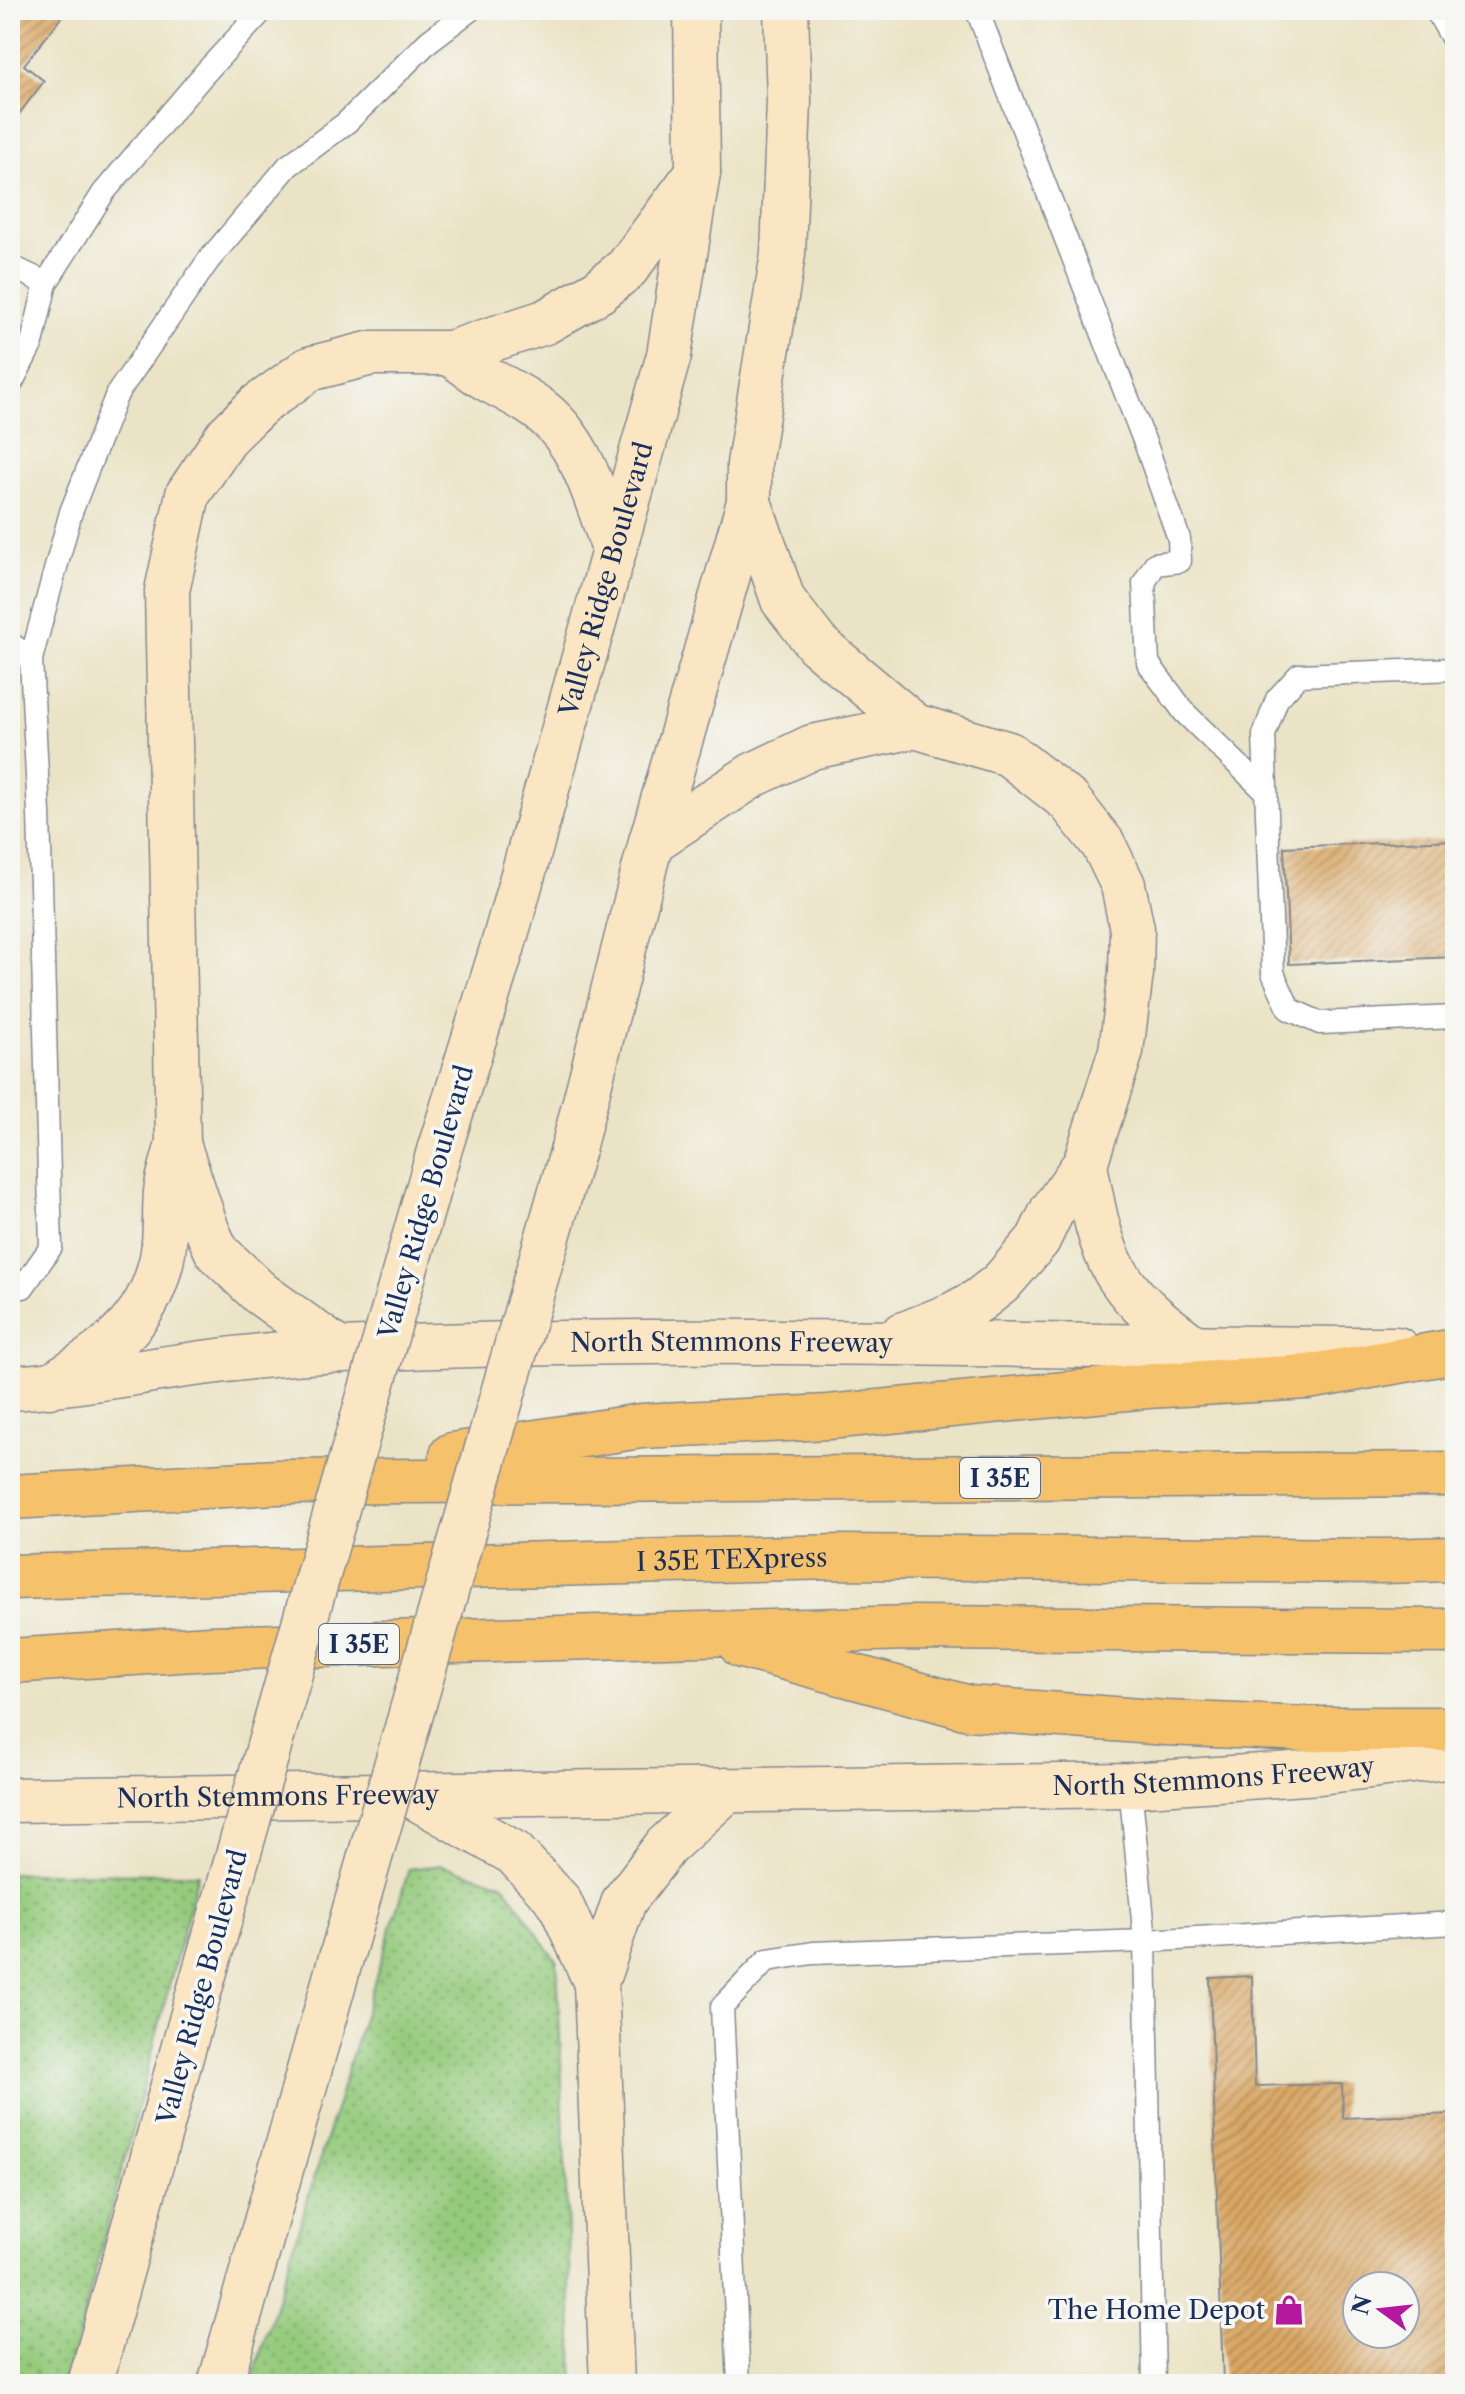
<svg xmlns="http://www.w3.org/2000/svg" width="1465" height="2394" viewBox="0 0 1465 2394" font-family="'Libre Caslon Text',serif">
<defs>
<pattern id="grass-dots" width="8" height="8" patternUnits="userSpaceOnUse" patternTransform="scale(2)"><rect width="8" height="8" fill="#95cb7d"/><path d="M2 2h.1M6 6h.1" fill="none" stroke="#79a56a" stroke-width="1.8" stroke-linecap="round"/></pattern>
<pattern id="building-hatch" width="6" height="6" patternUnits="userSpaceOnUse" patternTransform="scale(2)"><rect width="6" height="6" fill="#daa764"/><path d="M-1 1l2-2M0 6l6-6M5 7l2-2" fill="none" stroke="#b08856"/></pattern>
</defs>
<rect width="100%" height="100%" fill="#f6f6f2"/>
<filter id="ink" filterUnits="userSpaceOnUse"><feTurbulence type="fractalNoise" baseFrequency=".0125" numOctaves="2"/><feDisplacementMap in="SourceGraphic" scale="16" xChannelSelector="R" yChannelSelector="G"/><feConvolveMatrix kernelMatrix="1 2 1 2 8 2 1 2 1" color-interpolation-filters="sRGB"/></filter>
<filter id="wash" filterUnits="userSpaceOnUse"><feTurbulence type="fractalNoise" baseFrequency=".006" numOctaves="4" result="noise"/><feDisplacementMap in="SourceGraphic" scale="32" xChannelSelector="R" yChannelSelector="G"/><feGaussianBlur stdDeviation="1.8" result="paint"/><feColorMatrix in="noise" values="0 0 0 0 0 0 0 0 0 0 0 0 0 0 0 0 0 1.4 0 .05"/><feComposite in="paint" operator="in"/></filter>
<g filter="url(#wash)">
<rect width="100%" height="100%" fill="#ebe3c5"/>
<path fill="url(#grass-dots)" stroke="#587d6e" stroke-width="2" d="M441,1865l62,18 54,79 17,422h-323l158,-515z
M10,1873l188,1 -123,477 -14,33h-51z"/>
<g id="blocks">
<path fill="url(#building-hatch)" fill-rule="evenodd" d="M10,10h57l-43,55 20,16 -32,42z
M1455,840v117l-166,7 -5,-117z
M1252,1976l3,110 87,-2 1,34 112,-4v270h-232l-13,-406zM1357,2286h48v48h-48z"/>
</g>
</g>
<g filter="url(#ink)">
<use href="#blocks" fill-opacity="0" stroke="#838992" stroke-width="2"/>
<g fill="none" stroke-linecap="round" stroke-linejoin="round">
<g stroke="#838992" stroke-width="25">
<path id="service" d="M977,10l170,438 32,91 1,22 -25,3 -11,19 4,80 37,50 81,79
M1436,10l19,33
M10,266l36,17
M10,386l22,-43 14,-60 58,-91 100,-118 59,-64
M10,643l21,16 8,154 12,434 -28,40 -13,1
M31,659l40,-147 46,-118 91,-133 80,-95 58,-43 83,-82 41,-31
M1455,669l-156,6 -22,24 -13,36 9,238 16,36 31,14 135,-6
M1130,1785l15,156 9,443
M739,2384l-17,-377 45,-47 46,-7 332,-12 310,-18"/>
</g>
<g stroke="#838992" stroke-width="47">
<g id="secondary">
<path d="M450,353c13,9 26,20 41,28 18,10 36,18 53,32 40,33 53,89 70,136"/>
<path d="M749,502l34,98 34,44 98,82 94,28 60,47 34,43 20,41 9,44 -1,44 -10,78 -36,113 -33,47 -14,29 -37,43 -23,18 -26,14 -50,20"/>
<path d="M651,842l102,-67 59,-28 103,-21"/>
<path d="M178,1144l29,86 10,22 43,41 79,57"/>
<path d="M573,1149l78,-307 98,-340v-38l34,-210 6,-153 -3,-91"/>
<path id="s1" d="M439,1151l63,-202 167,-594 29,-183 -2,-162"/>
<path d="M1085,1164c6,34 14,84 34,113 19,30 49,51 77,72"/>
<path d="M49,1386c51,-32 96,-57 111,-120 7,-24 4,-49 6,-74 2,-16 8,-33 12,-48l-11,-553 21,-97 40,-59 31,-30 50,-36 63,-16h78l95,-31 54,-31 28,-23 71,-96"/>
<path id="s2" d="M10,1388c68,-4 134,-18 201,-26 43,-6 88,-10 132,-12 351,-18 702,-1 1054,-1"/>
<path d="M411,1795l103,58 45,48 37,82"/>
<path id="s3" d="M10,1800l1120,-15 190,-13 135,-16"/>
<path d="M90,2384l109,-392"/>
<path d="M220,2384l117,-412"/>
<path d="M612,2384l-16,-401 28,-82 42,-55 61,-56"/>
</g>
</g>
<g stroke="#838992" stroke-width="47">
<g id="motorway">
<path d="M452,1455l189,-29 187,-9 319,-31 161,-9 147,-26"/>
<path d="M10,1497l267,-15 1178,-8"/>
<path id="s4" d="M10,1577l830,-20 543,4 72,-2"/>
<path d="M742,1646l227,62 197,15 141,6h148"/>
<path d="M10,1661l200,-13 701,-20 544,3"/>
</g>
</g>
<use href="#service" stroke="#fff" stroke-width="22"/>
<use href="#secondary" stroke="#fbe6c4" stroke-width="44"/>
<use href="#motorway" stroke="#f5c16b" stroke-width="44"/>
<g stroke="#838992" stroke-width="47" stroke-linecap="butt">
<path id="secondary-bridge" d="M337,1972l236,-823
M199,1992l240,-841"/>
</g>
<use href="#secondary-bridge" stroke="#fbe6c4" stroke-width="44"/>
</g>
</g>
<defs>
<g id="shop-bare" transform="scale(2.4)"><path d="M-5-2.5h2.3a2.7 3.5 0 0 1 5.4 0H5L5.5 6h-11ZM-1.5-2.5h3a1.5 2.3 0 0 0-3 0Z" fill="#b5179e" stroke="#f6f6f2" stroke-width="2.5" paint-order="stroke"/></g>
</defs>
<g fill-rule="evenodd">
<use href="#shop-bare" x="1289" y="2310"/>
</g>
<g text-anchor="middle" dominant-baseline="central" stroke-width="7" stroke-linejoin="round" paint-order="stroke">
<g fill="#f6f6f2" stroke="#5d6b8a" stroke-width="2">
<rect x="960" y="1458" width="80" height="40" rx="6"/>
<rect x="319" y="1624" width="80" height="40" rx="6"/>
</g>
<g font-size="24" font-weight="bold" fill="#1b2f5e">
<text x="1000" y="1478">I 35E</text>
<text x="359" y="1644">I 35E</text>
</g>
<g font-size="26" fill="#1b2f5e" stroke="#f6f6f2">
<text stroke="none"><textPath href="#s1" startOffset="596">Valley Ridge Boulevard</textPath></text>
<text transform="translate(426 1202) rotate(-74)">Valley Ridge Boulevard</text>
<text stroke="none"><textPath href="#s2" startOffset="724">North Stemmons Freeway</textPath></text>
<text stroke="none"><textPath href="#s4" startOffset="722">I 35E TEXpress</textPath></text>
<text stroke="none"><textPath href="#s3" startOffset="1204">North Stemmons Freeway</textPath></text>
<text stroke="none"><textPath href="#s3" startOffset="268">North Stemmons Freeway</textPath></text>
<text transform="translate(202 1987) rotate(-75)">Valley Ridge Boulevard</text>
</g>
<g font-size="26" fill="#1b2f5e" stroke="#f6f6f2" text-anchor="end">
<text x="1265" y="2310">The Home Depot</text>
</g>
</g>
<rect width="1465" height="2394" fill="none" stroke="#f6f6f2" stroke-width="40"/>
<g transform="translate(1381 2310) rotate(285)"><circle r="38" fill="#f6f6f2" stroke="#9ea6b7" stroke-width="2"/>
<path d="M0-6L14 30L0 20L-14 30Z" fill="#b5179e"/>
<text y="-12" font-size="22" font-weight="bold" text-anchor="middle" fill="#1b2f5e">N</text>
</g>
</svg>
